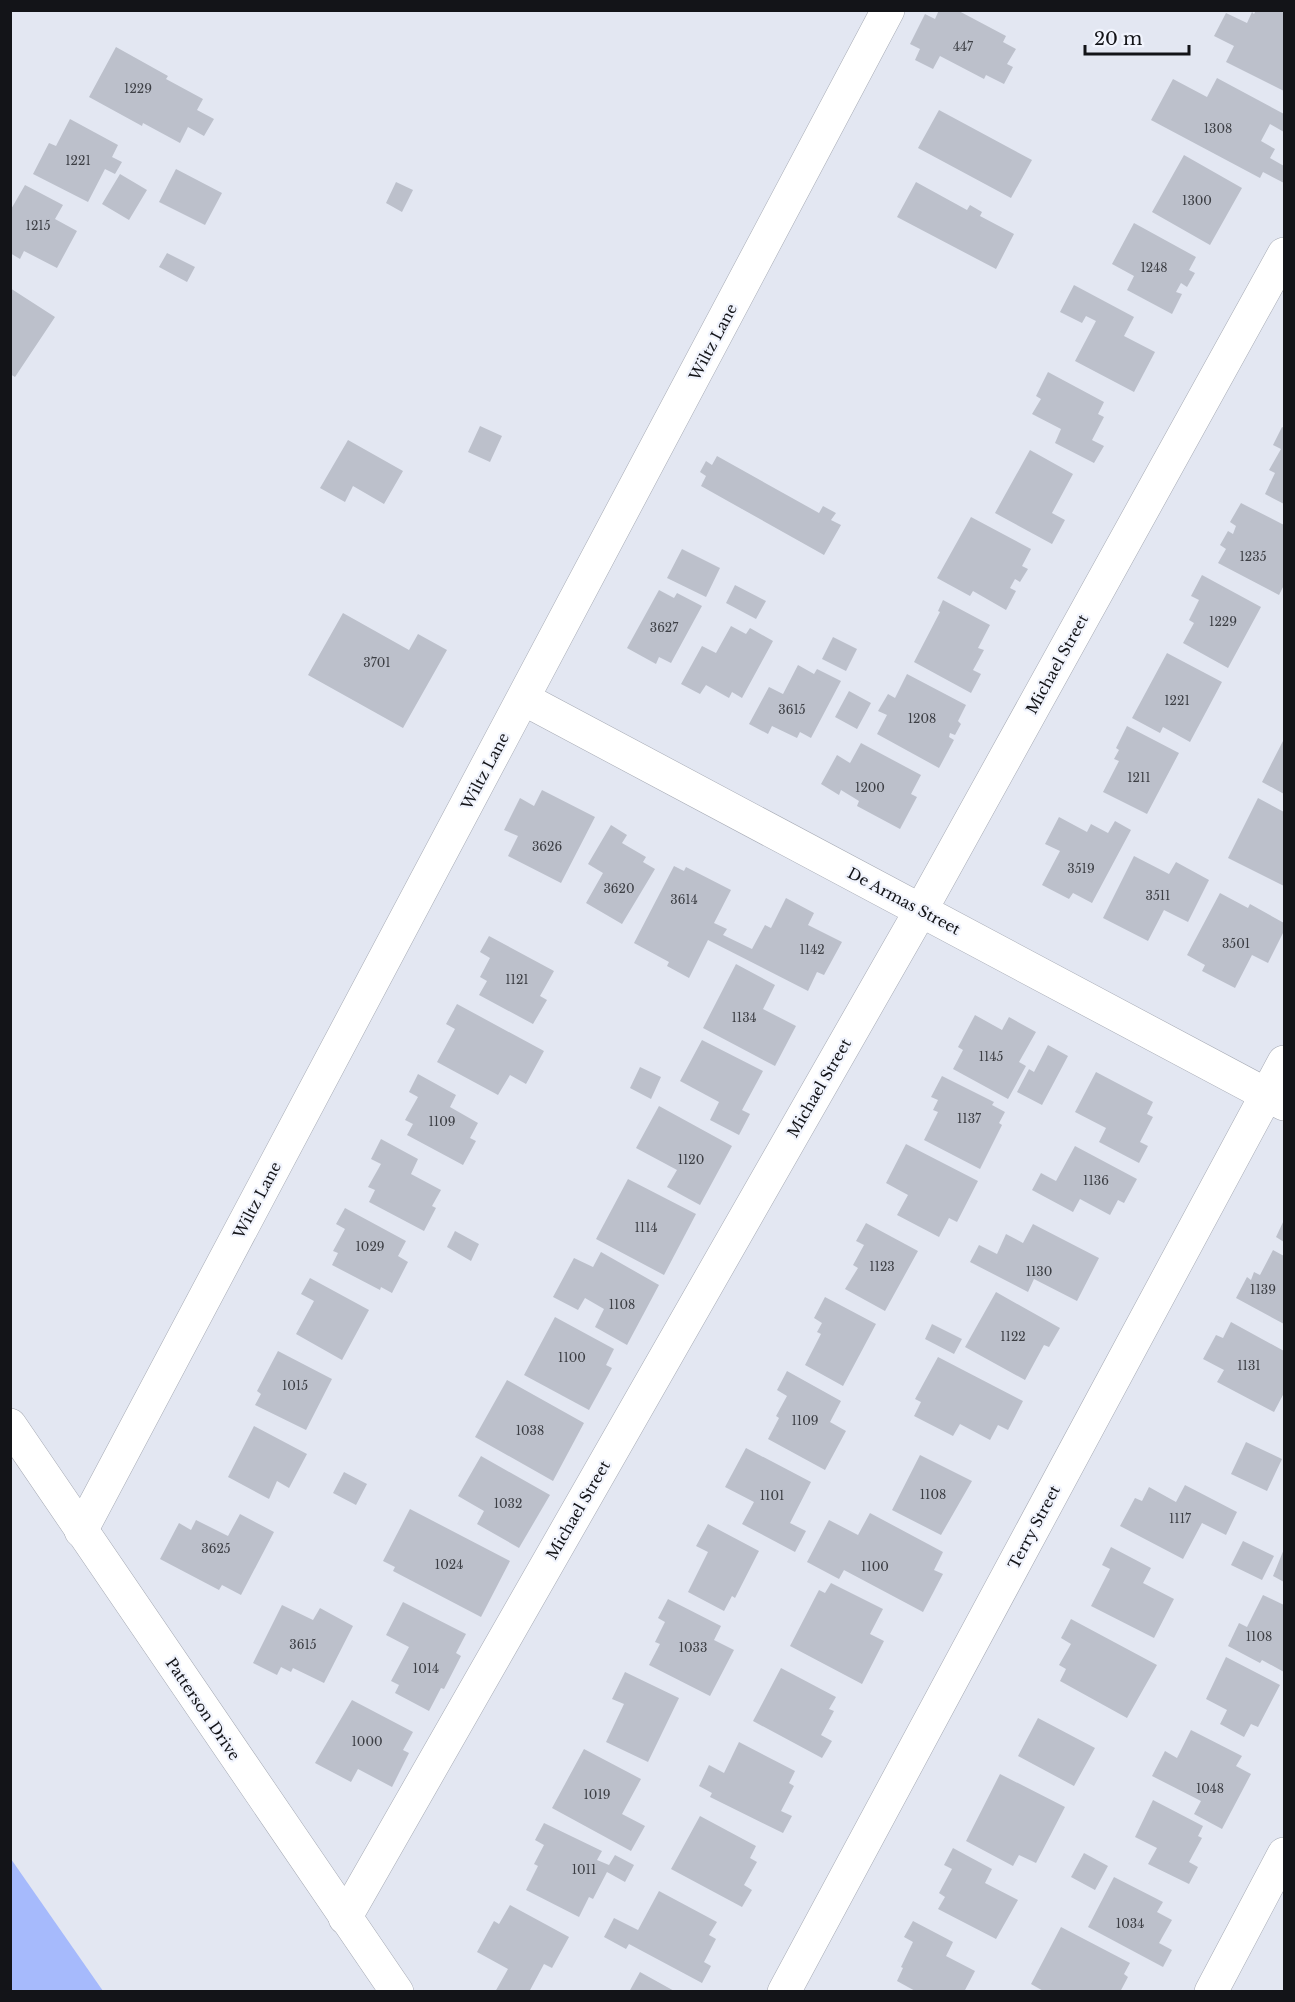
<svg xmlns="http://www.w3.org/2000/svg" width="1295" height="2002" viewBox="0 0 1295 2002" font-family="'Libre Baskerville',serif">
<rect width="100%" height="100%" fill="#e3e7f2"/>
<path fill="#a6bafc" d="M10,1859h1l92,132h-92z"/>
<path fill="#bcc0cb" d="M939,10h18l49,26 -3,6 13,7 -9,15 6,3 -9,17 -18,-9 -2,4 -44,-23 -7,13 -18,-9 5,-11 -10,-5 15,-30 10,5z
M1256,10h24l4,3 -1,49 1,1v28l-58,-29 8,-16 -20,-10 12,-23 21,10 5,-11 2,2z
M116,47l52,29 -2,3 37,20 -6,11 17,9 -10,17 -16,-9 -8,16 -37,-20 -1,3 -53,-29z
M1217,78l67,36v18l-14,-8 -9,17 14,8 -5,9 14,8v17l-21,-11 -3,6 -109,-58 22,-41 34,18z
M939,110l93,50 -21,38 -93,-50z
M70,119l48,26 -6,12 10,5 -7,12 -10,-5 -17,33 -55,-28 16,-31 7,3z
M1184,155l58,33 -32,57 -58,-33z
M176,169l46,24 -17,32 -46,-23z
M120,174l27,16 -18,30 -27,-16z
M396,182l17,8 -11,22 -16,-9z
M916,182l51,28 3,-5 12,7 -2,4 34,18 -18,35 -99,-52z
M25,185l38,20 -8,14 22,12 -20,37 -33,-17 -4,8 -10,-6v-42z
M1134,223l62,34 -7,13 6,3 -8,14 -6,-4 -5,9 6,2 -10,20 -45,-24 7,-14 -22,-12z
M167,253l28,14 -8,15 -28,-15z
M1074,285l60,32 -10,19 31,16 -21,40 -59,-31 21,-40 -10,-5 -4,7 -22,-11z
M10,288l45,29 -40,60 -5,-3z
M1048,372l56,30 -6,12 6,3 -12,23 12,6 -10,17 -39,-20 6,-14 -29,-15 9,-15 -5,-3z
M480,426l22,10 -12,26 -22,-10z
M1282,427l2,1v76l-19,-10 10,-21 -6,-3 12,-21 -8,-4z
M348,440l55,31 -19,33 -31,-18 -8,16 -25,-14z
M1030,450l43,24 -21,39 13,7 -13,24 -57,-31z
M717,456l102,57 4,-7 13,7 -5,7 10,5 -17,30 -123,-69 5,-10 -6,-4 6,-11 6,4z
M1241,503l43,22v60l-5,10 -61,-32 8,-14 -6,-4 8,-14 5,3 3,-8 -6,-4z
M971,517l60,32 -9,17 6,3 -8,13 -5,-3 -5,9 6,3 -10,19 -33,-19 -3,5 -33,-18z
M682,549l38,19 -14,29 -39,-19z
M1202,575l59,32 -33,61 -45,-25 11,-20 -5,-3 10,-20 -8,-4z
M735,585l31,16 -10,18 -30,-16z
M659,590l15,8 3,-5 25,13 -31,57 -12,-6 -3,7 -29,-16z
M943,600l47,25 -12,23 6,2 -11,20 8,4 -10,19 -57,-31 26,-50 -2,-1z
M343,613l66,37 9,-16 29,16 -44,78 -95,-53z
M731,626l15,8 4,-6 23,13 -31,57 -10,-6 -3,6 -23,-13 -6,9 -19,-10 21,-38 14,7z
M833,637l24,12 -11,22 -24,-12z
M1167,653l55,29 -32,60 -27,-15 -3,6 -28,-15z
M798,665l16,9 3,-5 24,12 -30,57 -11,-6 -3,6 -25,-12 -4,8 -19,-10 20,-37 14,7z
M907,674l59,31 -8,16 3,3 -6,11 -5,-2 -1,4 5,3 -15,28 -62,-34 10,-19 -9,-4 10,-17 7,4z
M849,691l22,12 -14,26 -22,-12z
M1127,726l52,27 -32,61 -44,-22 16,-31 -5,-2 5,-9 -3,-2z
M1284,739v55l-22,-12z
M861,743l60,32 -10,19 6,3 -17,32 -43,-23 2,-5 -18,-11 -2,5 -18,-11 16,-29 13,8z
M542,790l53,27 -34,66 -53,-27 10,-20 -14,-6 16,-32 14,8z
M1258,798l26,14v74l-56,-28z
M1059,817l28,15 4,-8 17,9 7,-12 16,9 -39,73 -19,-10 -4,6 -27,-14 18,-34 -15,-7z
M611,825l16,10 -5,8 24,14 -3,5 12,7 -33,55 -36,-21 17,-30 -15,-9z
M1134,856l35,18 7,-12 33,18 -21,42 -24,-12 -16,31 -45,-23z
M674,866l10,5 2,-4 45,23 -17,33 13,6 -4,6 29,14 13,-24 6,3 15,-30 28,15 -6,12 34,17 -18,33 -7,-3 -9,19 -100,-51 -19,38 -22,-12 2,-4 -35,-19z
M1220,893l28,15 2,-4 34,19v8l-16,32 -16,-8 -17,33 -33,-17 3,-6 -18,-10z
M489,936l65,35 -14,25 7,4 -14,24 -54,-29 8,-14 -7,-4 10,-19 -10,-6z
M736,964l39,21 -12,24 33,17 -21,40 -72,-38z
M457,1004l87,47 -18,33 -16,-9 -12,20 -61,-33 18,-33 -9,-5z
M975,1015l27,15 7,-13 27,15 -17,30 7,4 -18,33 -55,-30 10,-19 -5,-3z
M702,1040l61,31 -21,39 8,4 -11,21 -29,-15 9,-18 -39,-21z
M1048,1045l20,11 -26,49 -25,-13 12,-23 5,3z
M640,1067l21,10 -10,22 -21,-11z
M1096,1072l57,30 -6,12 6,3 -13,25 8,4 -9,17 -40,-21 7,-14 -31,-16z
M418,1074l38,21 -6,12 28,16 -8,15 6,3 -13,24 -56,-30 6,-11 -8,-4 13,-23 -9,-5z
M942,1076l52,26 -2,3 13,7 -6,11 3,2 -22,44 -56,-29 14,-28 -5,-2 5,-10 -7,-3z
M659,1106l73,40 -32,59 -33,-18 10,-17 -41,-22z
M381,1139l37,20 -7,15 30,16 -9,16 4,2 -12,23 -55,-29 6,-12 -7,-3 13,-23 -10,-5z
M906,1144l72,37 -21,41 -8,-4 -10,19 -42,-22 11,-20 -22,-12z
M1075,1146l62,33 -13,24 -6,-3 -8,15 -30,-16 -7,13 -41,-22 9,-17 15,8z
M628,1179l68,35 -32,61 -68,-36z
M345,1208l61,33 -8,15 10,6 -16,31 -11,-6 -1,3 -48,-25 6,-12 -5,-2 12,-22 -9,-5z
M1284,1220v22l-8,-5z
M866,1223l52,28 -33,60 -40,-22 13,-21 -5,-3 11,-20 -8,-4z
M1033,1224l66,34 -22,43 -43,-22 -6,13 -58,-30 9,-17 18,9 9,-20 17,9z
M455,1231l24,13 -8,17 -24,-14z
M1273,1250l11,6v68l-48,-26 11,-21 4,3 3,-8 6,3z
M601,1252l58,33 -32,60 -32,-18 9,-18 -19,-11 -7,12 -25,-13 21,-39 19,9z
M310,1278l59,32 -27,50 -46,-26 18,-33 -13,-7z
M996,1292l64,36 -11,19 -5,-2 -19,35 -60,-33z
M825,1297l51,27 -33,62 -38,-21 16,-31 -4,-2 5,-9 -8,-5z
M555,1317l59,32 -8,16 6,3 -23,42 -65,-35z
M1231,1322l53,29v42l-10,19 -57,-30 7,-12 -21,-11 13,-24 7,3z
M932,1324l30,15 -8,15 -29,-15z
M278,1351l54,28 -26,51 -51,-25 6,-11 -4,-3z
M938,1357l85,44 -15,29 -10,-5 -8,15 -30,-16 -7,12 -39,-20 7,-14 -6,-3z
M787,1371l54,30 -11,21 16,9 -21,39 -57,-31 11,-21 -3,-2 11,-20 -10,-6z
M507,1380l77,43 -31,58 -78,-44z
M254,1426l53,28 -18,34 -12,-7 -8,18 -41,-22z
M1246,1442l36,17 -15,32 -36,-17z
M746,1448l65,34 -21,41 16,8 -11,21 -53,-28 12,-22 -29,-15z
M920,1455l52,26 -31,54 -49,-25z
M481,1456l69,39 -31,53 -42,-24 7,-13 -26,-15z
M344,1472l23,12 -11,21 -23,-12z
M1185,1485l52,27 -11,23 -24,-12 -19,36 -63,-33 15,-28 7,3 7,-14 27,15z
M410,1509l100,52 -29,56 -88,-46 2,-4 -12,-6z
M870,1513l73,39 -9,18 9,4 -20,38 -79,-42 -5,9 -32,-17 22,-42 29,15z
M240,1514l34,18 -33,63 -19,-10 -3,5 -59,-31 19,-36 12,7 5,-10 32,16z
M708,1524l51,27 -24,47 -3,-2 -8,15 -36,-19 20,-40 -12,-6z
M1243,1541l31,15 -12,24 -31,-15z
M1111,1547l40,21 -8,15 31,16 -20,39 -63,-32 19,-37 -8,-4z
M1284,1549v33l-11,-6z
M831,1583l52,26 -13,25 14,7 -22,43 -72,-38 29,-56 6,3z
M1263,1595l21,10v67l-22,-12 -2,3 -32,-17 11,-23 8,4z
M668,1599l53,27 -7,14 20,10 -24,46 -61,-31 11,-21 -5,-2 10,-20 -7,-4z
M403,1602l63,32 -10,19 5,3 -17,33 -3,-1 -12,23 -34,-18 4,-8 -8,-4 18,-34 -23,-12z
M282,1605l31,15 7,-12 33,18 -29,57 -31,-15 -2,4 -10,-5 -4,8 -24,-12z
M1071,1619l86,46 -30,53 -67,-37 6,-12 -7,-4 12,-21 -10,-6z
M1226,1657l54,28 -22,42 -7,-3 -7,13 -24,-13 7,-14 -21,-11z
M781,1668l55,29 -7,12 5,2 -13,24 11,6 -10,17 -69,-37z
M625,1672l54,26 -31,64 -42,-20 18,-38 -12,-5z
M352,1700l61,32 -10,18 6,3 -17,34 -34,-18 -7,13 -36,-19z
M1038,1718l57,30 -21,38 -56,-30z
M1191,1730l51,26 -6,10 15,8 -29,55 -28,-15 7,-13 -49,-25 13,-25 12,7z
M739,1742l56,29 -6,12 5,3 -13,25 11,5 -9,17 -73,-36 2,-4 -13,-7 10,-21 15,8z
M584,1749l57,30 -19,35 23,12 -14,25 -79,-43z
M1000,1774l65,33 -29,56 -17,-8 -6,11 -47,-25z
M1153,1800l50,26 -5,10 4,2 -13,24 9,5 -9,17 -41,-20 9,-16 -22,-11z
M700,1816l56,30 -6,12 7,4 -13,23 8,5 -10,17 -71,-38z
M544,1823l58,28 -5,9 12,5 6,-10 19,10 -9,17 -18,-10 -14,27 -4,-2 -10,20 -53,-27 12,-24 -4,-2 10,-19 -9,-5z
M953,1848l39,21 -7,14 33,17 -22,39 -58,-30 7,-12 -6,-4 13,-24 -8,-4z
M1084,1853l24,13 -13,24 -24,-13z
M1114,1877l49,25 -6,10 15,8 -13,23 13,7 -9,17 -75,-40z
M659,1891l58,31 -8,13 7,4 -12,23 7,4 -9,17 -73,-39 -3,5 -22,-12 10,-19 24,12z
M510,1905l59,32 -17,31 -8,-4 -15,28h-34l13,-23 -31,-17 17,-31 5,3z
M913,1921l40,21 -7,14 29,15 -11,21h-47l-20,-11 6,-13 -2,-1 12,-25 -9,-5z
M1061,1927l69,36 -6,11 4,3 -8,15h-75l-14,-8z
M640,1972l36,20h-47z"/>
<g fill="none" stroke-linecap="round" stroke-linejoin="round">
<g stroke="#a6aab4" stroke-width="34">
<path id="minor" d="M524,699l760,405
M81,1531l807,-1521
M345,1918l576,-1008 363,-656
M784,1992l500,-930
M1211,1992l73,-138"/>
</g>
<g stroke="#a6aab4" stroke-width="34">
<path id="tertiary" d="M10,1425l387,567"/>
</g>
<use href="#minor" stroke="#fff" stroke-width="33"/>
<use href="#tertiary" stroke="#fff" stroke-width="33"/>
</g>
<g text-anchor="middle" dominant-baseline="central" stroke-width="4.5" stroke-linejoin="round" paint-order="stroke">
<g font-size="12" fill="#3d3f45">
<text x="963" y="46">447</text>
<text x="138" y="88">1229</text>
<text x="1218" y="128">1308</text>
<text x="78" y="160">1221</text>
<text x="1197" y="200">1300</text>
<text x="38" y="225">1215</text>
<text x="1154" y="267">1248</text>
<text x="1253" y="556">1235</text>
<text x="1223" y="621">1229</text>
<text x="664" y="627">3627</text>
<text x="377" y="662">3701</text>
<text x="1177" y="700">1221</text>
<text x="792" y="709">3615</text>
<text x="922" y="718">1208</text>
<text x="1139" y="777">1211</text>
<text x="870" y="787">1200</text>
<text x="547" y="846">3626</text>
<text x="1081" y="868">3519</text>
<text x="619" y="888">3620</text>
<text x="1158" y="895">3511</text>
<text x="684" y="899">3614</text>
<text x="1236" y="943">3501</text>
<text x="812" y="949">1142</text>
<text x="517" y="979">1121</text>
<text x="744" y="1017">1134</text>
<text x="991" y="1056">1145</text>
<text x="969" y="1118">1137</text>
<text x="442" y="1121">1109</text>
<text x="691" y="1159">1120</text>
<text x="1096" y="1180">1136</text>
<text x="646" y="1227">1114</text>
<text x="370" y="1246">1029</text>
<text x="882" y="1266">1123</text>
<text x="1039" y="1271">1130</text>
<text x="1263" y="1289">1139</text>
<text x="622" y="1304">1108</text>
<text x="1013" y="1336">1122</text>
<text x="572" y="1357">1100</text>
<text x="1249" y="1365">1131</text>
<text x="295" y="1385">1015</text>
<text x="805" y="1420">1109</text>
<text x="530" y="1430">1038</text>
<text x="933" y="1494">1108</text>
<text x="772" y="1495">1101</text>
<text x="508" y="1503">1032</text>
<text x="1180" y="1518">1117</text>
<text x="216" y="1548">3625</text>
<text x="449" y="1564">1024</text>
<text x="875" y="1566">1100</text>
<text x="1259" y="1636">1108</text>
<text x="303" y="1644">3615</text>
<text x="693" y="1647">1033</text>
<text x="426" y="1668">1014</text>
<text x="367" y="1741">1000</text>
<text x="1210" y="1788">1048</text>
<text x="597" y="1794">1019</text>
<text x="584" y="1869">1011</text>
<text x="1130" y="1923">1034</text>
</g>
<g font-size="15" fill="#131418" stroke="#f1f4fd">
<text transform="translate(713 342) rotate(-62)">Wiltz Lane</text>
<text transform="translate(1057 664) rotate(-61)">Michael Street</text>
<text transform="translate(485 771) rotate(-62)">Wiltz Lane</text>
<text transform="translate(904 901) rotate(28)">De Armas Street</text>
<text transform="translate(819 1088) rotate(-60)">Michael Street</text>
<text transform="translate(257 1200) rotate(-62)">Wiltz Lane</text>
<text transform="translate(578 1510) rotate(-60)">Michael Street</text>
<text transform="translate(1034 1527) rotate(-62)">Terry Street</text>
<text transform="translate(203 1709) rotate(56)">Patterson Drive</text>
</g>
</g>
<rect width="1295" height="2002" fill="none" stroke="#131418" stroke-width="24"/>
<path d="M1085 45v9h104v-9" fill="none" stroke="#131418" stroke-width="3"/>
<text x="1094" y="45" font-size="18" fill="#131418" stroke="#f1f4fd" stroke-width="4.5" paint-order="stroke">20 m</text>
</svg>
